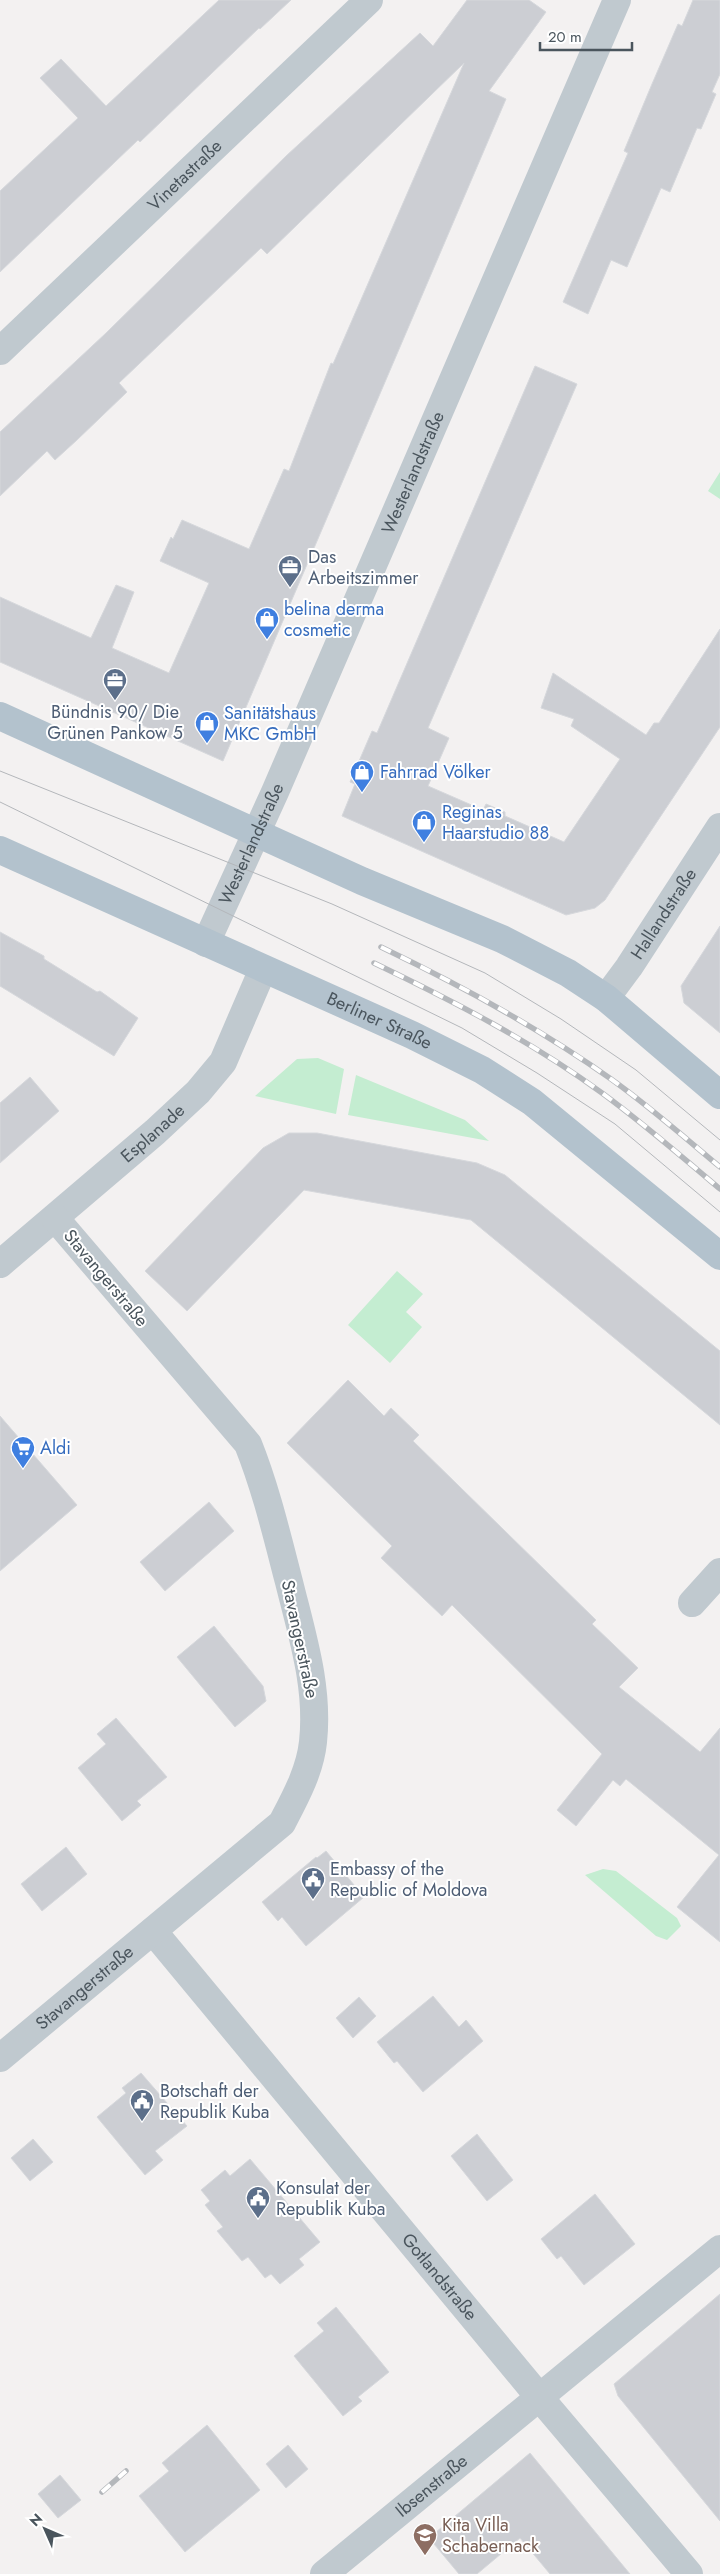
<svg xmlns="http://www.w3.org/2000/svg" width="720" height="2574" viewBox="0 0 720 2574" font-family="Jost,sans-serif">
<rect width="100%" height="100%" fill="#f3f1f1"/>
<path fill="#c4edd1" d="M720,472v27l-12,-8z
M318,1058l26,11 -8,45 -81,-18 42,-37z
M356,1075l109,45 24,21 -141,-26z
M397,1271l26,23 -17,18 16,15 -32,36 -42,-38z
M603,1869l13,2 61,47 4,8 -14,14 -11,-4 -71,-61z"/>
<path fill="#ccced3" stroke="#d6d8dc" d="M219,0h72l-31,29 -1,-1 -119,114 -2,-2 -138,132v-81l78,-73 -38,-40 21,-19 45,47z
M467,0h62l17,12 -57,79 17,8 -283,662 -223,-99v-65l91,41 25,-53 18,7 -22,56 57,25 40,-90 -49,-22 11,-24 2,2 9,-19 67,29 35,-80 5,2 42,-108 2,1 131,-301 -197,191 -6,-6 -142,135 8,9 -50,48 -22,20 -8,-9 -47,45v-64l106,-99 180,-177 134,-123 13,13z
M693,0h27v74l-8,18 4,2 -15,35 -4,-1 -27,64 -9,-4 -34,79 -16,-7 -23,54 -25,-12 65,-149 -4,-2 28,-67 26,-60 4,2z
M535,366l42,18 -149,344 21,10 -21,48 55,24 3,-6 19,8v4l59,26 56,-83 -49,-33 3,-7 -33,-11 12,-35 93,62 8,-12h5l61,-94v98l-115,173 -10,8 -29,7 -224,-99 13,-32 -5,-2 22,-51 5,2z
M720,926v107l-36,-30 -3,-17z
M0,932l44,24v3l53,33 3,-1 38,27 -24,38 -114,-70z
M30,1077l29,34 -59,52v-60z
M289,1133h28l160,30 28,12 215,176v74l-249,-205 -167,-30 -117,121 -42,-40 118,-123z
M348,1380l36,36 7,-8 28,27 -6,6 183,179 -4,4 46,44 -19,19 81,65 20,-24v214l-43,-35 42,-52 -93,-76 -6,7 -7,-6 -37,46 -19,-16 45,-56 -150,-149 -10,11 -61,-58 11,-12 -105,-103z
M0,1416l77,89 -77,66z
M209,1502l25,29 -69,60 -25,-29z
M214,1626l49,60 3,15 -31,26 -58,-70z
M116,1718l51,59 -30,24 4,4 -19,16 -44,-53 28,-24 -9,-10z
M66,1847l21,27 -45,37 -21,-27z
M326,1851l38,46 -58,49 -24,-29 -4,4 -16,-19 54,-45 1,1z
M433,1996l26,31 7,-7 17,21 -60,51 -26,-31 -3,2 -17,-21z
M359,1997l17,19 -23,22 -17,-20z
M141,2073l46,53 -32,25 8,9 -18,15 -48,-58 29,-24 -4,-5z
M477,2134l36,46 -26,21 -36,-45z
M33,2139l20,23 -23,19 -19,-23z
M250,2159l70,83 -21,17 5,6 -24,19 -9,-10 -6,4 -17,-21 -6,4 -25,-30 6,-4 -18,-22 5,-4 -9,-11 24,-20 5,6z
M595,2194l40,50 -51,41 -23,-29 -4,3 -16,-20z
M720,2294v227l-102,-125 -4,-12z
M336,2307l53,65 -31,25 4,4 -19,15 -49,-60 30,-25 -7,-8z
M207,2425l53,65 -75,62 -46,-56 30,-25 -7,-8z
M288,2445l20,24 -22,19 -20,-24z
M530,2453l100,121h-80l-30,-36 -43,36h-18l-30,-36z
M60,2475l21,25 -23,18 -20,-24z"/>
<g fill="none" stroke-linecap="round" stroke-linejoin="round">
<g stroke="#c0c9cf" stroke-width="28">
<path id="s1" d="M0,351l369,-351"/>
<path id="s2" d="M206,943l69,-151 342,-792"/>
<path id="s3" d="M606,998l23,-31 91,-140"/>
<path id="s4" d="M0,1264l155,-132 43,-40 25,-30 40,-93"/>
<path d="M692,1603l28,-31"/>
<path id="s5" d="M153,1931l387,467 149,176"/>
<path id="s6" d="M0,2058l282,-235c13,-25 28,-52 31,-81 6,-55 -11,-107 -24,-160 -12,-46 -23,-93 -41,-138l-193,-226"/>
<path id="s7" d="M324,2574l396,-325"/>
</g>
<g stroke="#b3c2cd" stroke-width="28">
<path d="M0,716l362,165 140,58 66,34 38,25 114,97"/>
<path id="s8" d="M0,850l412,185 70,35 50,32 188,154"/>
</g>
<path stroke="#b4b7bb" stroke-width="1" d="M0,771l332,133 153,69 76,46 75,51 84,70
M0,802l462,226 75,45 78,51 105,88"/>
<g stroke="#b4b7bb" stroke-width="5.5">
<path id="rail" d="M381,947c79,38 158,81 230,132 38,27 73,58 109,88
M374,963c79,38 157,78 228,130 41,30 79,63 118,96
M102,2492l24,-21"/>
</g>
<use href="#rail" stroke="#fff" stroke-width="4" stroke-dasharray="11" stroke-linecap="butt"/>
</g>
<defs>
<g id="office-pin" transform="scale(1.25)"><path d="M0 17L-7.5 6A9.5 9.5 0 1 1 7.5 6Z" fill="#5c6f8a" stroke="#fff"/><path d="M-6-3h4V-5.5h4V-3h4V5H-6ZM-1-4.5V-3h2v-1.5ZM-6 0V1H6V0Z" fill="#fff"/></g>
<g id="shop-pin" transform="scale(1.25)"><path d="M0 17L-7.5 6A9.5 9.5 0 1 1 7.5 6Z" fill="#3f7fe0" stroke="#fff"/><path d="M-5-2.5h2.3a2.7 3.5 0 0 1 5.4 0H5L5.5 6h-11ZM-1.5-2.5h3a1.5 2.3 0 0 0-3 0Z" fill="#fff"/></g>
<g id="supermarket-pin" transform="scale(1.25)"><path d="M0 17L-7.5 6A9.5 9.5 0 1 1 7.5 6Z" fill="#3f7fe0" stroke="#fff"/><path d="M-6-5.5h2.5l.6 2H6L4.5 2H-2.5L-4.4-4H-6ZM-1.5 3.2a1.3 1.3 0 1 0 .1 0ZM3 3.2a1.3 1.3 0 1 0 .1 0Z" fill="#fff"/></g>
<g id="civic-pin" transform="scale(1.25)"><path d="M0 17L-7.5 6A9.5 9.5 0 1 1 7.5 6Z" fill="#5c6f8a" stroke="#fff"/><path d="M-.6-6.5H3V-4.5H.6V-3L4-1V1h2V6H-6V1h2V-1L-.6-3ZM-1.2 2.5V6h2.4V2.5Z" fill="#fff"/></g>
<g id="school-pin" transform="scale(1.25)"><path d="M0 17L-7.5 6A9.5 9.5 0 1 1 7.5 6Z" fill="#8d6e63" stroke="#fff"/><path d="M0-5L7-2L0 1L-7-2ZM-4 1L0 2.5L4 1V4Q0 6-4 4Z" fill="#fff"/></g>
</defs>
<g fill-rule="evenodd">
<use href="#office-pin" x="290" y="567"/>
<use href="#shop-pin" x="267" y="619"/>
<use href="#office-pin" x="115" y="680"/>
<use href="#shop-pin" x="207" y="723"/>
<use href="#shop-pin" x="362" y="772"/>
<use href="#shop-pin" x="424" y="822"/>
<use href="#supermarket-pin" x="23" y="1448"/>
<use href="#civic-pin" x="313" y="1879"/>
<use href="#civic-pin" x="142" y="2101"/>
<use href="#civic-pin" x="258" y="2198"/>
<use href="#school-pin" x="425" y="2535"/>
</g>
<g text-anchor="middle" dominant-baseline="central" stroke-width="4" stroke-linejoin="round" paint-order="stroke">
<g font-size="18" fill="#4a555d" stroke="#fff">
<text stroke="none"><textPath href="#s1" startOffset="255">Vinetastraße</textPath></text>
<text stroke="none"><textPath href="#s2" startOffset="514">Westerlandstraße</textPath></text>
<text stroke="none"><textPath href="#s2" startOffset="109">Westerlandstraße</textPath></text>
<text stroke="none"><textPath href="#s3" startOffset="102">Hallandstraße</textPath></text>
<text stroke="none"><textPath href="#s8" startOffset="416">Berliner Straße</textPath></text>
<text stroke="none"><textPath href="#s4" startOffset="201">Esplanade</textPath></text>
<text transform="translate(106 1278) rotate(50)">Stavangerstraße</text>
<text transform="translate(300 1639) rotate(78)">Stavangerstraße</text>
<text stroke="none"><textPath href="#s6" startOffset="110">Stavangerstraße</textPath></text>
<text stroke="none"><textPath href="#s5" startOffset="449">Gotlandstraße</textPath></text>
<text stroke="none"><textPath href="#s7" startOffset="139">Ibsenstraße</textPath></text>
</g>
<g font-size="18" fill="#4e5e75" stroke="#fff" text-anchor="start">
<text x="308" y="557">Das<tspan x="308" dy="21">Arbeitszimmer</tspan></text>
<text x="115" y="712" text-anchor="middle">Bündnis 90/ Die<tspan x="115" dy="21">Grünen Pankow 5</tspan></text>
<text x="330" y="1869">Embassy of the<tspan x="330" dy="21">Republic of Moldova</tspan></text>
<text x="160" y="2091">Botschaft der<tspan x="160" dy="21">Republik Kuba</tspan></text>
<text x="276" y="2188">Konsulat der<tspan x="276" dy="21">Republik Kuba</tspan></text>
</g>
<g font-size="18" fill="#366cbe" stroke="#fff" text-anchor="start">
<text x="284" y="609">belina derma<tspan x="284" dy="21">cosmetic</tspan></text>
<text x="224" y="713">Sanitätshaus<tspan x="224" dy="21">MKC GmbH</tspan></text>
<text x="380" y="772">Fahrrad Völker</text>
<text x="442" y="812">Reginas<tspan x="442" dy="21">Haarstudio 88</tspan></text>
<text x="40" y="1448">Aldi</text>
</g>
<g font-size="18" fill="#785e54" stroke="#fff" text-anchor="start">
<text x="442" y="2525">Kita Villa<tspan x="442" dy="21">Schabernack</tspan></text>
</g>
</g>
<g transform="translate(45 2529) rotate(315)" stroke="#ffffff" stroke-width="4" paint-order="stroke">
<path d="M0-4L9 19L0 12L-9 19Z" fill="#4a555d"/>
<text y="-8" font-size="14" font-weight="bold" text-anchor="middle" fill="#4a555d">N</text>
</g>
<path d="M540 42v8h92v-8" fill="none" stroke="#4a555d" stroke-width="2.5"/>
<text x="548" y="42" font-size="15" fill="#4a555d" stroke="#ffffff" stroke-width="4" paint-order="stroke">20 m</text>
</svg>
